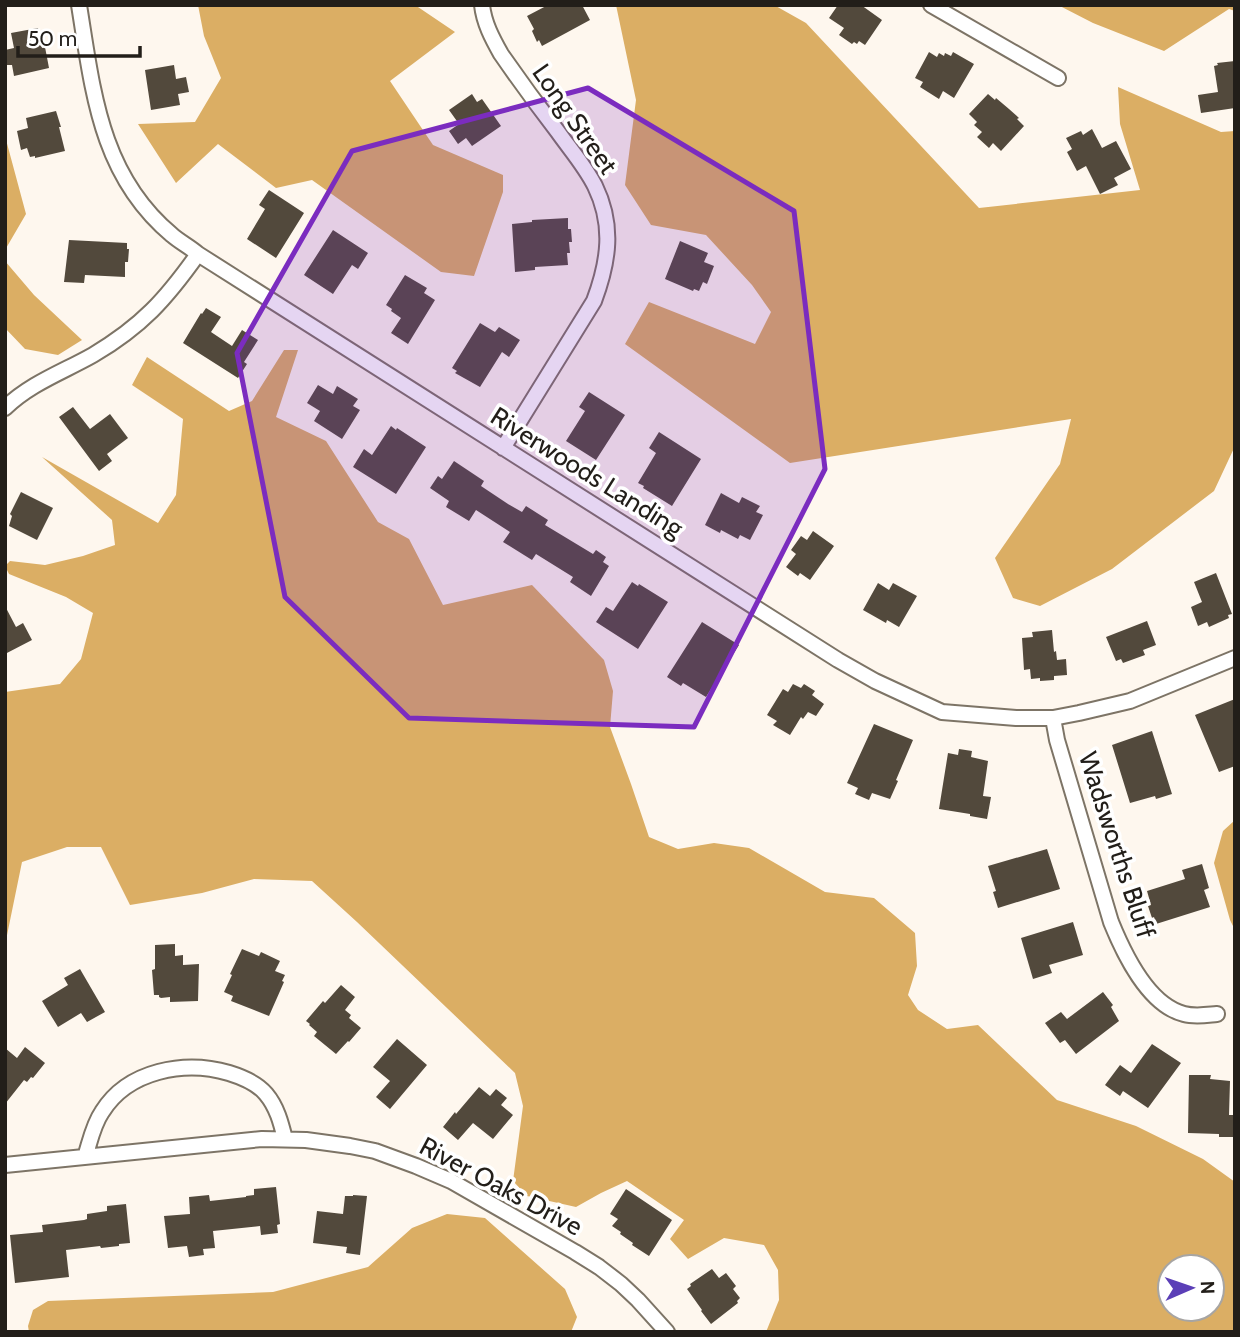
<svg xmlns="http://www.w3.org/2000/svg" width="1240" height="1337" viewBox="0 0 1240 1337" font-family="Cabin,sans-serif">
<rect width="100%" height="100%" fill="#fef7ee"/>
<path fill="#dbae64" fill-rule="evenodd" d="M198,5h217l40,27 -65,49 43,64 70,30v17l-29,84 -33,-4 -129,-92 -36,8 -58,-44 -42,39 -38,-59 57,-2 26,-44 -17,-42z
M616,5h158l32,18 173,185 161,-18 -20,-66 -2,-37 103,45 14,-1v315l-21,45 -102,78 -72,37 -27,-8 -18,-40 65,-94 11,-45 -281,44 -165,-119 24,-42 106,42 16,-32 -19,-27 -46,-50 -55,-10 -26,-40 11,-85z
M1058,5h177v6l-6,-2 -65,42 -71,-28z
M5,136l21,78 -21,36z
M5,261l29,34 48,45 -24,15 -33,-6 -20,-21z
M284,350h14l-22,67 50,24 52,81 31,17 34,66 89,-20 72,75 9,31 -3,36 21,57 18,53 29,12 36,-6 35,5 76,44 49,6 41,35 2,33 -9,29 10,15 29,19 31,-4 79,75 79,26 67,33 32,23v150h-469l13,-32 -1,-30 -14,-25 -40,-7 -36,21 -18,-20 14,-19 -57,-39 -26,12 -25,14 -49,-11 -14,-15 10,-75 -8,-33 -158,-151 -45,-41 -58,-2 -52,14 -72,12 -29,-58h-34l-45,15 -17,83v-253l55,-8 21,-25 12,-46 -27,-16 -57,-23 -4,-8 5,-5 35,4 38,-9 32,-11 -3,-25 -70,-63 116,66 18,-28 7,-76 -51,-34 15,-28 82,54 23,-10zM1212,1267v42h-42v-42z
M1235,820v110l-5,-10 -16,-57 9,-32z
M447,1214l38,4 80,71 12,28 -6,15h-542l-1,-6 5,-16 15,-9 225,-9 95,-25 44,-39z"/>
<path fill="#52493c" d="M548,5h34l8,15 -48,26 -3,-6 -2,2 -5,-11 2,-2 -7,-13z
M838,5h23l21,15 -17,25 -6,-4 -2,3 -3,-2 -2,2 -13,-9 5,-7 -15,-10z
M38,28l4,20 3,-1 4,21 -35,8 -2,-11h-5l-2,-12v-3l9,-2 -3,-15z
M929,52l8,5 2,-4 5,3 1,-3 6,3 2,-4 21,12 -20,34 -11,-7 -4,8 -19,-12 3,-5 -8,-4z
M1235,61v47l-34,5 -3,-18 20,-3 -4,-26 4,-1 -1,-2z
M174,65l2,14 10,-2 3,15 -11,2 2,11 -29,5 -6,-40z
M472,94l5,8 5,-3 19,27 -29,20 -6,-8 -8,6 -9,-13 10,-7 -10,-14z
M988,94l7,6 1,-2 13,11 10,9 -2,1 7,7 -23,25 -8,-8 -4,5 -12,-11 5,-5 -8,-7 3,-3 -8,-8z
M56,111l5,16h-2l6,24 -30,7v-2l-5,1 -3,-9 -6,2 -4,-19 11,-3 -2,-10z
M1092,129l10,19 14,-7 15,28 -17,9 4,7 -18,9 -14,-28 -9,5 -10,-19 5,-3 -6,-11 15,-7 2,4z
M269,190l35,23 -28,45 -29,-19 18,-30 -6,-4z
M568,218v11h3l1,13h-3l1,11h-3l1,12 -33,2v3l-20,2 -3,-48 20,-2v-2z
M333,230l35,23 -10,16 -6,-4 -19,29 -29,-19z
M69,240l58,3v6h2l-1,13h-3v15l-40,-2 -1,8 -20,-1z
M680,241l28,12 -4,9 10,4 -7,18 -4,-2 -4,9 -5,-2 -1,2 -28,-12z
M405,275l22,13 -3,5 11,7 -27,44 -17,-11 10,-15 -10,-7 1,-2 -6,-4z
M206,308l15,9 -10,15 21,14 10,-16 16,10 -14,22 3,2 -9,14 -55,-35 18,-30 1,1z
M480,323l15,9 4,-5 21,13 -11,17 -7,-5 -22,35 -25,-14 2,-2 -5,-3z
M318,385l15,9 4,-8 21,13 -5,7 7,4 -18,29 -28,-18 6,-10 -13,-8z
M589,392l36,23 -29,45 -30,-19 19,-30 -6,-4z
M73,407l17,22 20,-15 18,24 -21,16 5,7 -13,10 -40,-54z
M391,426l5,4 1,-2 29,19 -30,47 -43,-27 11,-18 8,6z
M659,432l42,27 -29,47 -29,-18 1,-2 -6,-3 18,-30 -7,-5z
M454,461l30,20 -3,5 27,18 14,8 4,-6 22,14 -3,5 48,29 3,-4 10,7 -3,5 6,4 -18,30 -21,-14 3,-5 -37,-23 -4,6 -29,-18 7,-10 -34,-22 -7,11 -23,-14 3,-6 -19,-13 8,-12 4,3z
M21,492l32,16 -16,32 -28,-14 3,-10 -2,-2z
M721,493l18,10 3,-6 18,9 -4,6 7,3 -13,25 -10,-5 -2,4 -17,-9 -1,3 -15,-8z
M813,531l21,15 -24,34 -10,-7 -2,3 -12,-9 10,-13 -5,-4 10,-14 6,4z
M1216,573l16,41 -4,1 1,3 -20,9 -2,-5 -9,4 -7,-19 11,-5 -8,-20z
M632,582l6,4 1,-2 29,18 -30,47 -42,-27 10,-15 7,4z
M878,583l11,7 4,-7 24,13 -18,31 -12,-7 -1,3 -23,-13z
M5,606l11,21 7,-4 9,17 -27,14z
M1147,621l9,24 -13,5 2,5 -22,8 -2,-4 -5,2 -10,-24z
M702,622l37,23 -33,52 -23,-14 -2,3 -14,-9z
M1052,630l2,22 2,-1 1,9 9,-1 1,16 -13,1v4l-14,1v-3l-9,1 -1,-10 -6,1 -2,-32 11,-1 -1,-5z
M793,684l8,4 3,-4 11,7 -3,4 12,9 -8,12 -8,-4 -5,7 -2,-2 -11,18 -17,-10 4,-4 -10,-6 16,-26 5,3z
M1235,699v67l-16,6 -24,-57z
M874,724l39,16 -17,40 2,1 -8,18 -18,-6 -3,7 -14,-6 3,-6 -11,-5z
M1152,731l20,63 -16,5 -1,-3 -25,7 -18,-58z
M959,749l13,2 -1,6 17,4 -5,35 8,1 -4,22 -17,-3v-2l-31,-5 9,-56 10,2z
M1047,849l13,40 -62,19 -5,-16 3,-1 -8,-25z
M1202,864l7,24 -5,2 6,17 -54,17 -2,-7 -2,1 -4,-12 3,-1 -4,-14 38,-12 -3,-9z
M1073,922l10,33 -34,10 3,8 -19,6 -12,-41z
M175,944v12l8,-1v10l16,-1 -1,37 -28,1v-5l-9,1 -2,-1v-2h-5l-2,-25 3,-1v-24z
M242,949l17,7 2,-4 19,9 -5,10 10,4 -3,6 2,1 -15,34 -38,-15 2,-5 -9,-4 8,-17 -2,-1z
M80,969l25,43 -18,10 -6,-9 -23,14 -16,-26 26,-16 -4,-7z
M341,985l14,12 -10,13 6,5 -2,3 12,10 -12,14 -1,-1 -12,13 -22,-18 3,-4 -8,-7 1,-1 -4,-3 17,-20 2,2z
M1103,992l10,13 -2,2 8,14 -43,33 -11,-14 -5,3 -15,-20 16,-11 6,7z
M397,1039l30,26 -37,44 -14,-12 14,-16 -17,-14z
M1152,1044l29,19 -33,45 -25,-17 -3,5 -15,-11 15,-20 11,8z
M25,1047l20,16 -12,15 -2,-1 -4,5 -3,-2 -19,24v-56l12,10z
M1189,1075h22l-1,4 20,2 -1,34h6v22h-16v-3l-31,-1z
M479,1087l11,9 6,-7 11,9 -6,7 12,10 -20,24 -20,-16 -15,17 -15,-13 12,-15 1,2z
M276,1187l4,37 -3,1 1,8 -17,2 -1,-9 -47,5 2,17 -12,1 1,6 -15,2 -2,-11 -19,2 -4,-32 26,-2 -1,-17 20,-2 1,6 36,-4v-1l8,-1v-6z
M626,1189l46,31 -23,36 -17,-11 1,-2 -13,-9 1,-2 -9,-6 6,-7 -8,-5z
M353,1195l14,1 -7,59 -14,-2 1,-6 -34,-4 4,-32 26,3 2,-18h8z
M126,1204l4,39 -11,1v2l-18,2 -1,-2 -34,4 3,27 -54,6 -5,-48 33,-3 -1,-7 42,-5 3,-1v-5l20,-3v-5z
M712,1269l7,9 7,-5 10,13 -3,3 7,9 -3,3 1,2 -27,21 -10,-13 1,-1 -15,-21 4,-3 -1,-2z"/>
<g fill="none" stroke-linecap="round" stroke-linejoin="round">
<g stroke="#7d7466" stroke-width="18">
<path id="minor" d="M79,5c14,86 21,170 93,230 8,7 18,12 26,19l640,406 37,21 67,31 74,6h37l26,-5 51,-12 105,-43
M482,5c2,18 10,33 19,49 18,26 37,52 57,78 12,17 27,34 37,54 19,39 14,75 -1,115l-91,147
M931,5l127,73
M5,408c26,-25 58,-36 88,-53 49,-29 73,-56 105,-101
M1053,718l4,22 54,182c13,32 37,83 73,92 11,3 22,1 33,0
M85,1157c5,-15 8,-32 17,-45 26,-42 83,-52 127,-39 13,4 28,10 37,21 11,13 15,29 19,45
M5,1165l257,-26 44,1 44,6 25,5 41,15 35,15 124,71 24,15 22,17 17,16 29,32"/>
</g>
<use href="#minor" stroke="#fff" stroke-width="14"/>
</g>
<path fill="#7b2cbf" fill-opacity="0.2" stroke="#7b2cbf" stroke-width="5" stroke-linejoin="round" d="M588,88l206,123 31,258 -131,258 -285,-9 -124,-121 -48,-244 115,-202z"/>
<g text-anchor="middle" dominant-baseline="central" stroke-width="7" stroke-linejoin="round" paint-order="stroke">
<g font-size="26" fill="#221e19" stroke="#fff">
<text transform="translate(575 119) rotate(55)">Long Street</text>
<text transform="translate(587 472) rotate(32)">Riverwoods Landing</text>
<text transform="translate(1117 845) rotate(72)">Wadsworths Bluff</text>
<text transform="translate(501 1186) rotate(28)">River Oaks Drive</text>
</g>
</g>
<rect width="1240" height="1337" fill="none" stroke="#221e19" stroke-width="14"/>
<g transform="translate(1191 1288) rotate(88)"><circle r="33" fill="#ffffff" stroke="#a7a5a3" stroke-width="2"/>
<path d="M0-5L12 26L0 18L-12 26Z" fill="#5b3fb7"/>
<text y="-10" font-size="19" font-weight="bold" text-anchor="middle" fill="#221e19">N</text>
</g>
<path d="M18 46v10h122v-10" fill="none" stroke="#221e19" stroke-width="3.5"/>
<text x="28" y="46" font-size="21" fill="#221e19" stroke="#ffffff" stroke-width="5" paint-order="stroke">50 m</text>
</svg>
